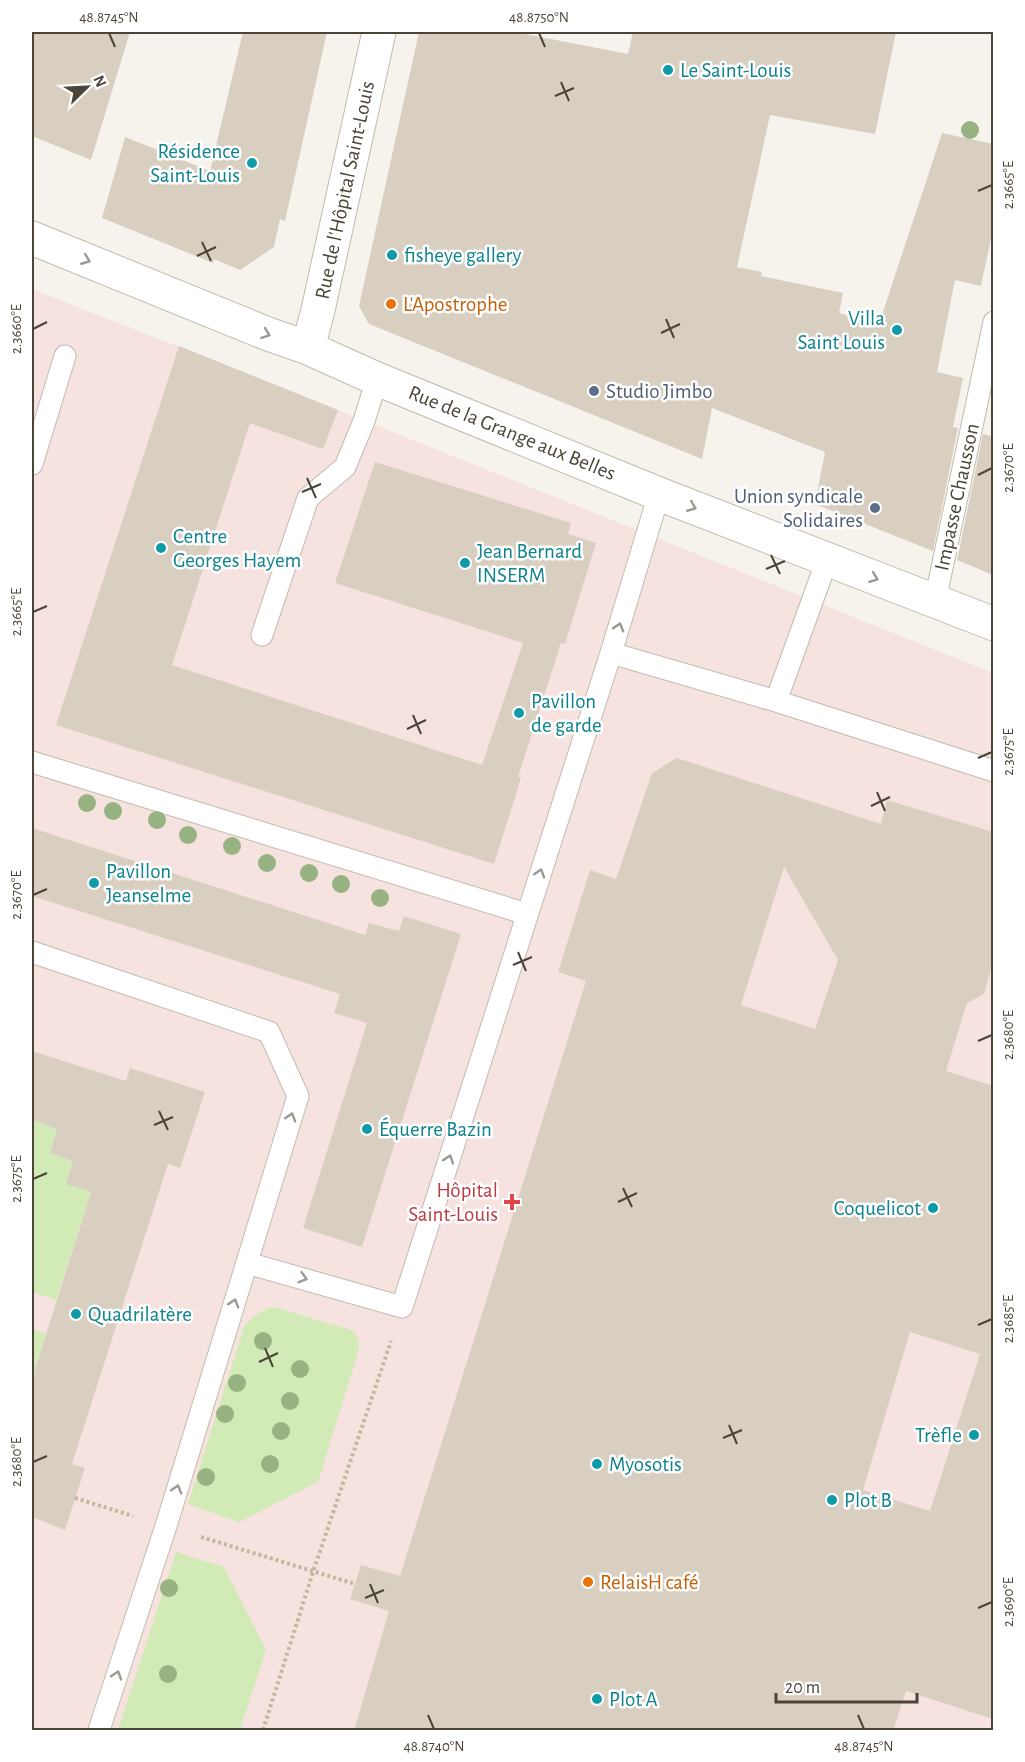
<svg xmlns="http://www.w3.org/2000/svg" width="1025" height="1762" viewBox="0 0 1025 1762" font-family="'Alegreya Sans',sans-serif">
<rect width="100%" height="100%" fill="#f6f3ec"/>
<path fill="#f6e3e0" d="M32,289l254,100 707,284v1057h-961z"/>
<path fill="#d2eab5" d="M32,1120l25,9 -7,24 23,8 -7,23 25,8 -35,108 -24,-8z
M274,1307l77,23c7,5 8,10 8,19l-41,133 -79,40 -51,-18 56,-177c9,-11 16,-17 30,-20z
M32,1329l14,5 -14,45z
M176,1552l48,15 42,83 -26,80h-122z"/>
<path fill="#d8cfc1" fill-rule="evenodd" d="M32,32h98l-39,128 -59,-24z
M243,32h84l-42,189 -5,-2 -6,28 -34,23 -26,-11 -1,4 -111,-45 23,-81 85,34z
M419,32h96l113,22 5,-22h263l-21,102 -105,-19 -33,152 25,5 -1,4 82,17 -4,20 40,11 63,-191 51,11v84l-12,58 -26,-6 -18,92 26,6 -10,49 5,1 -25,123 -118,-47 10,-52 -113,-44 -10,51 -333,-135 -10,-18z
M179,346l159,64 -15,39 -73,-26 -78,242 310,100 41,-122 -188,-60 40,-121 196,61 -3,11 28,9 -31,101 -4,-1 -43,134 3,1 -27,86 -438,-139z
M983,434l10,3v138l-36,-15z
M677,758l204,66 6,-24 106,32v130l-9,32 -17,9 -21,68 47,15v633l-87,-28 -13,40h-539l35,-120 -39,-12 11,-34 39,11 186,-595 -28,-9 32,-102 26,9 36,-106zM784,867l54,93 -23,69 -74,-24zM910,1332l70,22 -50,157 -67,-21z
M32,828l333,107 4,-12 30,8 5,-15 57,18 -99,313 -59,-19 64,-205 -33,-10 6,-19 -308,-98z
M32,1051l94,30 4,-13 75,24 -25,76 -12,-4 -96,300 13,4 -20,62 -33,-13v-138l59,-187 -25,-8 7,-23 -23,-8 7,-24 -25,-9z"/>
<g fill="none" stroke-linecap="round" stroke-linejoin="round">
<g stroke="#c2bbae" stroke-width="23">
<path id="lane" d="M32,464l33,-108
M827,560l-51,141 218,70
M935,601l59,-279
M262,635l46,-137 37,-31 19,-46 13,-42
M611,653l165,48
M32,762l495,152
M32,952l237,80 29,64 -132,430 -67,204
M247,1263l155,44 209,-654 48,-159"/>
</g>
<g stroke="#c2bbae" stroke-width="35">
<path id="street" d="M32,238l236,96 40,14 69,31 282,115 335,130
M308,348l10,-38 61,-278"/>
</g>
<path stroke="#c4b79f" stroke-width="4" stroke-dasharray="3 3" stroke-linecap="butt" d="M75,1498l58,18
M201,1537l154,47
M263,1730l50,-158 78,-231"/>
<use href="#lane" stroke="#fff" stroke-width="21"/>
<use href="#street" stroke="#fff" stroke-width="33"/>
</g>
<g fill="#97b381">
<circle cx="970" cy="130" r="9"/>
<circle cx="87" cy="803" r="9"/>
<circle cx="113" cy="811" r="9"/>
<circle cx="157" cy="820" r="9"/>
<circle cx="188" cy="835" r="9"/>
<circle cx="232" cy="846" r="9"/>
<circle cx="267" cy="863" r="9"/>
<circle cx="309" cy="873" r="9"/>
<circle cx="341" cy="884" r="9"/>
<circle cx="380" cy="898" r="9"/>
<circle cx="263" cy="1341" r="9"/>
<circle cx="300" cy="1369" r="9"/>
<circle cx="237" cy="1383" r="9"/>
<circle cx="290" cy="1401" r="9"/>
<circle cx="225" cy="1414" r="9"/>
<circle cx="281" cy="1431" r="9"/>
<circle cx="270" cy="1464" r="9"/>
<circle cx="206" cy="1477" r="9"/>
<circle cx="169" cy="1588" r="9"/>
<circle cx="168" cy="1674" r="9"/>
</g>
<defs><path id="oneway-chevron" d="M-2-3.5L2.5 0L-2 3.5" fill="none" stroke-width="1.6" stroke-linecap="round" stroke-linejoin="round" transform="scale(1.5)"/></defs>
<g stroke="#9c9892">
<use href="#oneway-chevron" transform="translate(86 260) rotate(22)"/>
<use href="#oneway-chevron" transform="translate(266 334) rotate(21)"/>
<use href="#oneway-chevron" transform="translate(692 507) rotate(22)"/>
<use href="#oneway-chevron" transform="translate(874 578) rotate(21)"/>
<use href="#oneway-chevron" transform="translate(619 627) rotate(-73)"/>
<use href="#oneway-chevron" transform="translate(540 873) rotate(-72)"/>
<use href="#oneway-chevron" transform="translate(291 1117) rotate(-73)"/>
<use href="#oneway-chevron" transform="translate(449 1159) rotate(-72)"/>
<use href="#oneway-chevron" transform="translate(303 1278) rotate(16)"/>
<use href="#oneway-chevron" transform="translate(234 1303) rotate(-73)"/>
<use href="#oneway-chevron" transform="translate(177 1489) rotate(-73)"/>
<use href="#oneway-chevron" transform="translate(117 1675) rotate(-72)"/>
</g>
<path fill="none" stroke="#4b4439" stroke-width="2" d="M109,33l6,14M539,33l6,14M561,82l8,19M555,96l19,-8M978,191l14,-6M202,242l9,19M197,256l19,-9M666,319l8,19M33,329l14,-7M661,333l19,-9M978,475l14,-7M307,478l9,20M302,492l19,-8M771,555l9,19M766,569l19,-8M33,612l14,-6M413,715l8,19M407,729l19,-9M978,758l14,-6M877,792l8,19M871,806l19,-9M33,895l14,-6M518,952l8,19M513,965l19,-8M978,1041l14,-6M159,1111l9,19M154,1125l19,-8M33,1179l14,-6M623,1188l9,19M618,1202l19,-9M978,1325l14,-6M265,1348l8,19M259,1362l19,-9M729,1425l8,19M723,1438l19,-8M33,1462l14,-6M370,1584l8,19M365,1598l19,-8M978,1608l14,-6M428,1715l6,14M858,1715l6,14"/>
<g fill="#0f9aa8" stroke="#fff" stroke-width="2">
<circle cx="668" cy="70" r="6"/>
<circle cx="252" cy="163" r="6"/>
<circle cx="392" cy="255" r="6"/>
<circle cx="897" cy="330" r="6"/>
<circle cx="161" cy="548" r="6"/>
<circle cx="465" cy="563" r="6"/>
<circle cx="519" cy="713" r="6"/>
<circle cx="94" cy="883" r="6"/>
<circle cx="367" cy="1129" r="6"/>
<circle cx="933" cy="1208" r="6"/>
<circle cx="76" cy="1314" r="6"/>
<circle cx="974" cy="1435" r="6"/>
<circle cx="597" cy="1464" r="6"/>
<circle cx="832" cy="1500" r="6"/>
<circle cx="597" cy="1699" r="6"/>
</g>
<g fill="#e8710a" stroke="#fff" stroke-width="2">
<circle cx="391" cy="304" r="6"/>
<circle cx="588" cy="1582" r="6"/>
</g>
<g fill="#5c6f8a" stroke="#fff" stroke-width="2">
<circle cx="594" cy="391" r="6"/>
<circle cx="875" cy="508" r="6"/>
</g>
<path fill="#e0444e" stroke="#fff" stroke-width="2" d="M509 1193h6v6h6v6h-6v6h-6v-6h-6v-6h6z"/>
<g text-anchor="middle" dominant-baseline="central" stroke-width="5" stroke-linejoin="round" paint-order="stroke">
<g font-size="21" fill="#0d838f" stroke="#fff" text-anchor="start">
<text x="680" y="70">Le Saint-Louis</text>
<text x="240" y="151" text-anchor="end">Résidence<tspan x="240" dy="24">Saint-Louis</tspan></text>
<text x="404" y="255">fisheye gallery</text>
<text x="885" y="318" text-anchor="end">Villa<tspan x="885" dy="24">Saint Louis</tspan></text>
<text x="173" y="536">Centre<tspan x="173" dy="24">Georges Hayem</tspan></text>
<text x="477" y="551">Jean Bernard<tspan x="477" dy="24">INSERM</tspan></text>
<text x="531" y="701">Pavillon<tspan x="531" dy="24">de garde</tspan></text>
<text x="106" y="871">Pavillon<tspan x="106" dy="24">Jeanselme</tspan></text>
<text x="379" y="1129">Équerre Bazin</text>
<text x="921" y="1208" text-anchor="end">Coquelicot</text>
<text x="88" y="1314">Quadrilatère</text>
<text x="962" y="1435" text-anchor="end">Trèfle</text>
<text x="609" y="1464">Myosotis</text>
<text x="844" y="1500">Plot B</text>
<text x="609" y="1699">Plot A</text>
</g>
<g font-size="21" fill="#4b4439" stroke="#fff">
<text transform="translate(345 190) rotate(-78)">Rue de l'Hôpital Saint-Louis</text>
<text transform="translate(512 433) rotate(22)">Rue de la Grange aux Belles</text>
<text transform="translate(957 497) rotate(-78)">Impasse Chausson</text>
</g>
<g font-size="21" fill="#c56008" stroke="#fff" text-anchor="start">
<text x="403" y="304">L'Apostrophe</text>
<text x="600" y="1582">RelaisH café</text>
</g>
<g font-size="21" fill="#4e5e75" stroke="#fff" text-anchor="start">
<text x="606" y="391">Studio Jimbo</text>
<text x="863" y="496" text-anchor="end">Union syndicale<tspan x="863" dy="24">Solidaires</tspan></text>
</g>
<g font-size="21" fill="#be3a42" stroke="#fff" text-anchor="end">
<text x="498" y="1190">Hôpital<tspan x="498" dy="24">Saint-Louis</tspan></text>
</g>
</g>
<rect width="1025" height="1762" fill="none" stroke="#ffffff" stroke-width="66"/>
<g transform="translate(87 87) rotate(66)" stroke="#ffffff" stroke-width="4.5" paint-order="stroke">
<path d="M0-4.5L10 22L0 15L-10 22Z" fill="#4b4439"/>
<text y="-9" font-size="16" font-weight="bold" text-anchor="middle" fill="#4b4439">N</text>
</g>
<path d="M776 1693v9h141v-9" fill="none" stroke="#4b4439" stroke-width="3"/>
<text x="785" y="1693" font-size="18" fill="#4b4439" stroke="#ffffff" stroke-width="4.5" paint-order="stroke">20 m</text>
<rect x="33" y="33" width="959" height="1696" fill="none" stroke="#4b4439" stroke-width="2"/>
<g font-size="15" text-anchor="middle" fill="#4b4439">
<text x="109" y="22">48.8745°N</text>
<text x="539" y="22">48.8750°N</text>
<text transform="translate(1008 185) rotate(-90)" y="5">2.3665°E</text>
<text transform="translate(16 329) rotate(-90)" y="5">2.3660°E</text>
<text transform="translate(1008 468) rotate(-90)" y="5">2.3670°E</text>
<text transform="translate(16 612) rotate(-90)" y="5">2.3665°E</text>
<text transform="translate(1008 752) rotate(-90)" y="5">2.3675°E</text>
<text transform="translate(16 895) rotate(-90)" y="5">2.3670°E</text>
<text transform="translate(1008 1035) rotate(-90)" y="5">2.3680°E</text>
<text transform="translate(16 1179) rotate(-90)" y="5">2.3675°E</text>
<text transform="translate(1008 1319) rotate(-90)" y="5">2.3685°E</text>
<text transform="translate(16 1462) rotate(-90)" y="5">2.3680°E</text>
<text transform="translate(1008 1602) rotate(-90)" y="5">2.3690°E</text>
<text x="434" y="1751">48.8740°N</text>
<text x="864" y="1751">48.8745°N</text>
</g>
</svg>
